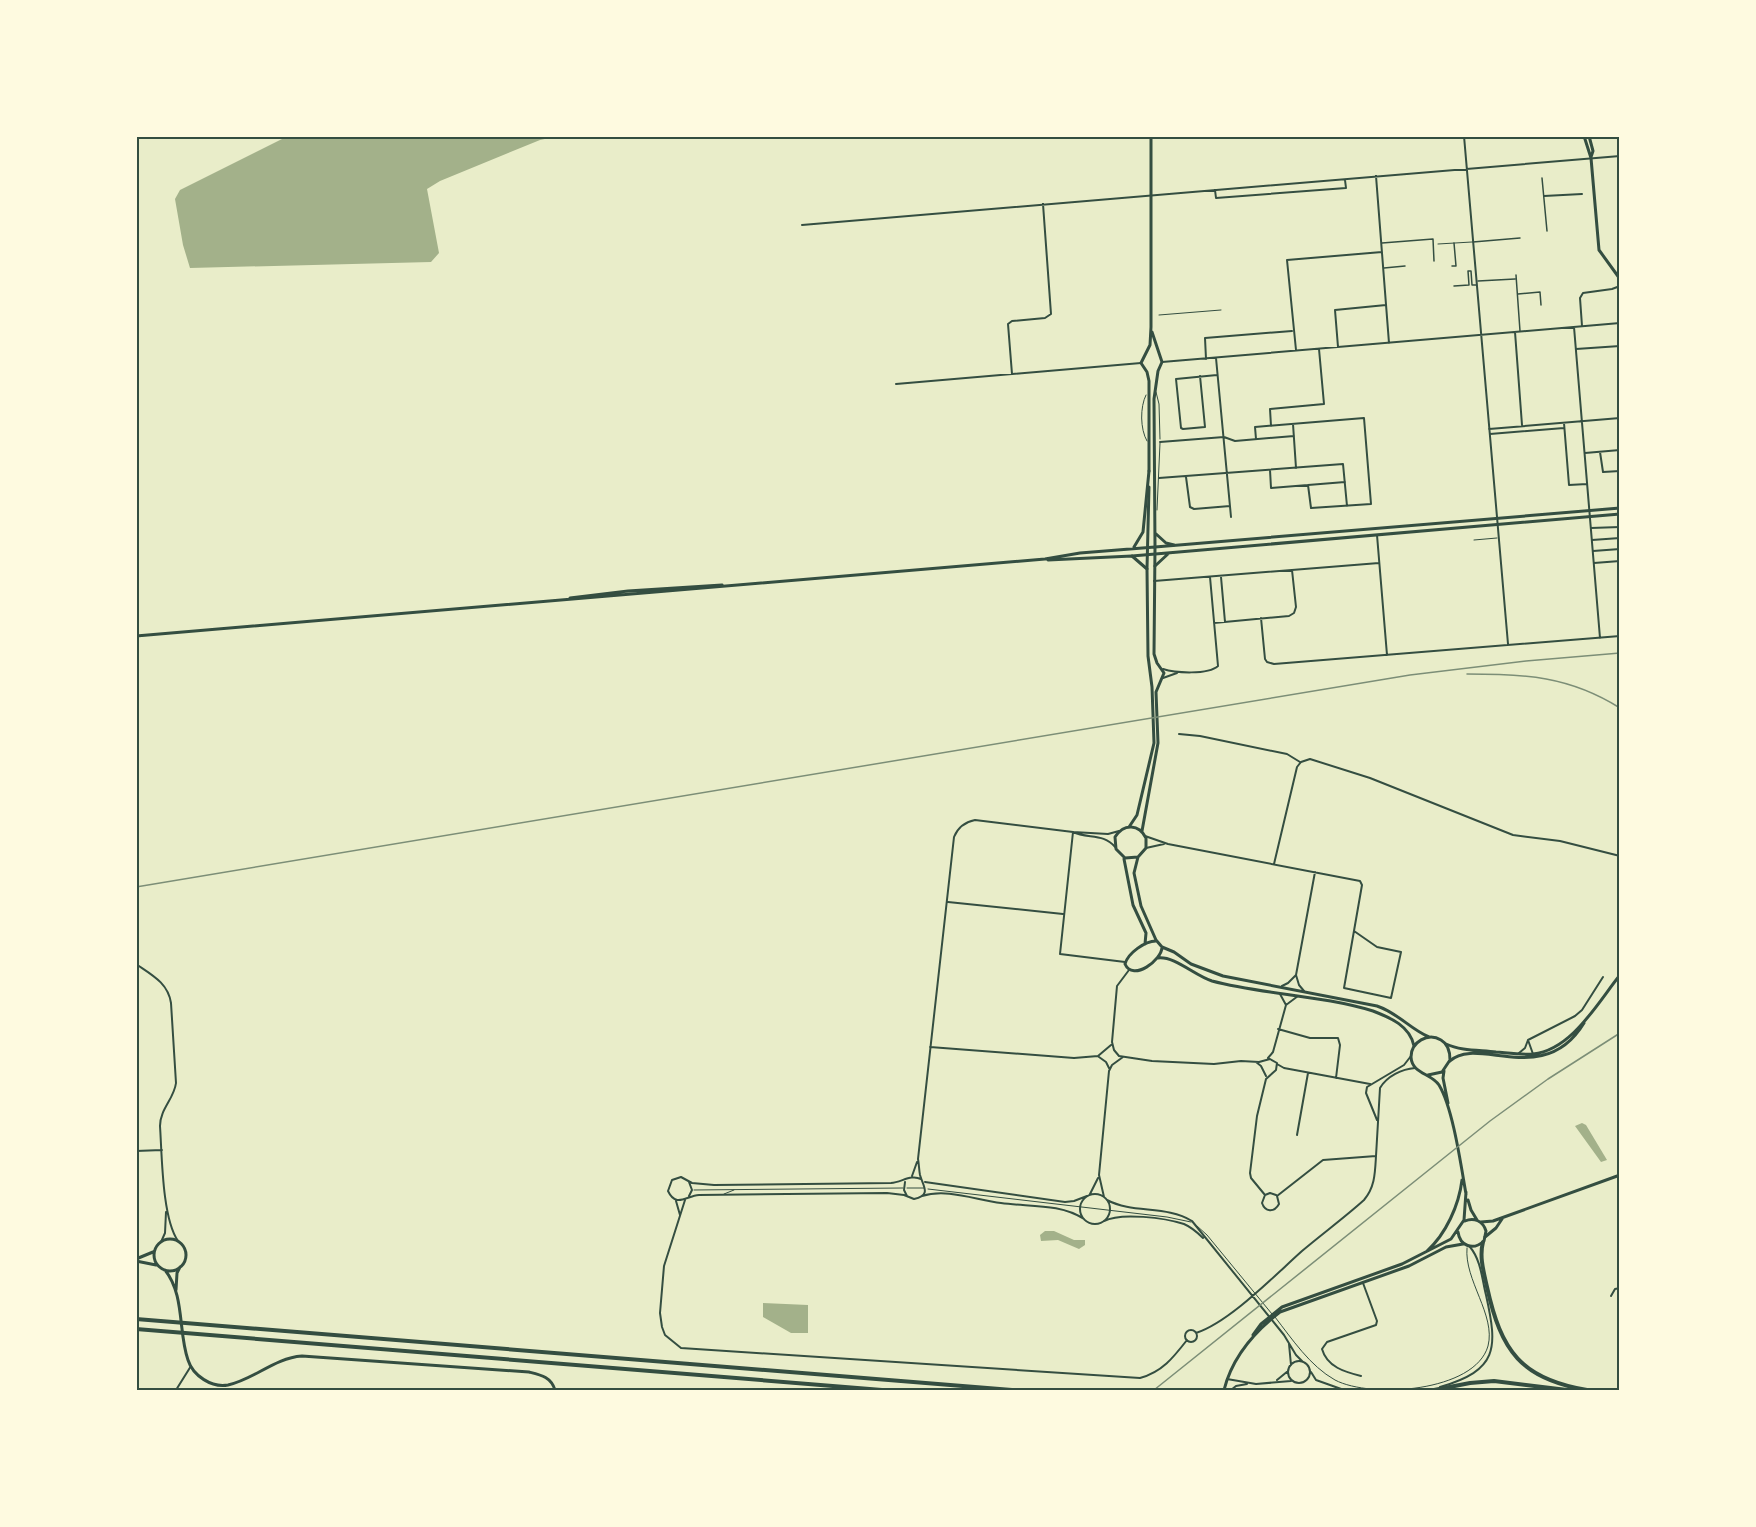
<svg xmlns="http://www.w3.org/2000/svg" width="1756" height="1527" viewBox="0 0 1756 1527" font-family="'DejaVu Sans',sans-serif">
<rect width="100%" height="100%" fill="#e9edc9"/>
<path fill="#a3b18a" d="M286,137v-1l268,1 -14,3 -100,41 -13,8 12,64 -8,9 -241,6 -7,-23 -8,-46 5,-9z
M1582,1123l4,2 21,35 -6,2 -26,-36z
M1045,1231h9l20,9h11v5l-6,4 -21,-9 -17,1 -1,-6z
M763,1303l45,2v28h-17l-28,-16z"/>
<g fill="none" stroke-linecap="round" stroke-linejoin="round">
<path stroke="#344e41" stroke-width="1" d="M1438,244l34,-2
M1159,315l62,-5
M1156,392l3,12 1,35
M1146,395c-6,12 -6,34 1,46
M1157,510l3,-67
M1474,540l23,-2
M907,1188h17
M928,1189l239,28 24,5
M694,1190l209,-2
M724,1194l10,-4
M1197,1226l10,9 65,79
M1275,1317c17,22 35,49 60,63 36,19 140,12 153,-34 8,-31 -24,-66 -21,-98"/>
<path stroke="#344e41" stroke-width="1.5" d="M1542,178l5,53
M1473,242l47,-4
M1382,243l51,-4 1,22
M1452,266h4l-2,-23
M1384,268l21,-2
M1516,275l4,56
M1478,281l37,-2
M1454,286l15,-1 -1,-14h3l1,14h4
M1518,294l22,-2 1,13"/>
<path stroke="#344e41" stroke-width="2" d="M1464,136l44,508
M1376,176l13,167
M1215,190l1,8 130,-10 -1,-8
M1544,196l38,-2
M802,225l818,-69
M1582,326l-2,-28 3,-5 29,-4 8,-3
M1574,327l26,311
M1515,332l7,93
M1338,347l-3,-37 51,-5
M1576,349l44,-3
M1296,350l-9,-90 95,-8
M1216,358l15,159
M1206,359l-1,-21 87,-7
M1162,362l458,-39
M1012,374l-4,-50 4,-3 33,-3 6,-4 -8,-110
M1200,376l5,51 -22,2 -2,-1 -5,-49 41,-4
M896,384l245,-21
M1564,423l5,62 18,-1
M1293,424l3,44
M1271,426l-1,-17 54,-5 -5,-55
M1489,429l131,-11
M1490,434l74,-6
M1256,439l-1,-12 109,-9 7,86 -60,4 -3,-23
M1160,442l64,-5 11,4 59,-5
M1600,452l3,20 17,-1
M1585,453l35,-3
M1270,470l1,18 74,-6
M1186,477l4,30 4,2 36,-3
M1159,478l184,-14 4,42
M1591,528l29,-1
M1377,535l10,120
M1592,540l28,-2
M1593,551l27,-2
M1594,563l26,-2
M1221,577l4,45
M1154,581l225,-18
M1261,618l4,41 2,3 7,2 346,-28
M1214,623l75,-7 5,-3 2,-6 -4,-37
M1163,669c12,4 45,6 55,-3l-8,-89
M1163,678l14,-5
M1179,734l21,2 87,18 13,8
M1073,832l-13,122 65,8
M1073,832c14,7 31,1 42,15
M1145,836l23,8 192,37 2,4 -18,103 47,10 10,-46 -24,-5 -23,-16
M1146,848l18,-4
M1274,864l23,-97 4,-5 9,-3 60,19 143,57 47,6 60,15
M948,902l115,12
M136,964c16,11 32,19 35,39l5,80c-2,16 -16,26 -16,43 2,29 2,92 18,115
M1129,970l-12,16 -5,56 2,8 5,6 33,5 62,3 27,-3 18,1 11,-3 7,4 -1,7 -10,9 -9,37 -7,57 1,5 14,17
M1296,975l19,-103
M1282,986l6,-3 8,-8 3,10 5,6
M1280,994l6,11
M1286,1005l12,-9
M1278,1029l32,9h28l2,7 -4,33
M1528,1040l5,14
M930,1047l144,11 24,-2 13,-11
M1519,1053l6,-5 3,-8 47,-24 7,-6 21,-33
M1099,1057l7,5 3,6
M1268,1058l5,-6 13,-47
M1256,1062l5,4 5,10
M1277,1064l7,4 86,16
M1377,1120l-11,-27 1,-6 37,-22 7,-9
M1297,1135l11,-62
M136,1151l26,-1
M912,1176l5,-14
M921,1179c-10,-5 -19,3 -30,4l-177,2 -22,-2 -11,-6 -9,3 -4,11c8,17 18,5 31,4l188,-2 17,2 10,4c18,-4 9,-13 6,-24 -1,-5 -1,-11 -2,-16l36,-322c4,-10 11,-15 21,-17l98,12 35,2 11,-3
M689,1182l3,8 -3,6
M905,1182l-1,8 3,6
M925,1182l140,20 9,-1 13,-5
M1090,1194l8,-16
M1080 1209a15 15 0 1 1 30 0a15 15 0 1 1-30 0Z
M1265,1195l-3,8c3,9 12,10 17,1l-2,-8
M1265,1195l5,-2 6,2
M922,1196c25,-8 54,4 79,7 27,4 59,0 83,16
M1277,1196l46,-36 53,-4 4,-68c7,-12 22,-19 35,-20
M1104,1197l-5,-22 10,-104 3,-6 11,-8
M685,1200l-21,66 -4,47 2,14 3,8 16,13 459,30c22,-6 33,-20 47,-38
M1107,1200c26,14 59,5 85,21l92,114 12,20 7,7
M676,1201l4,14
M1104,1221c17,-9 61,-3 80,3 7,3 13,8 19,14
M161,1242l4,-9 1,-21
M1611,1296l4,-7 5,-1
M1185 1336a6 6 0 1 1 12 0a6 6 0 1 1-12 0Z
M1196,1333c34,-11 79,-58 106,-82 20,-17 42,-33 62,-51 11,-13 11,-27 12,-44
M1289,1344l2,21
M1288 1372a11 11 0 1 1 22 0a11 11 0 1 1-22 0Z
M1311,1372l5,8 28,10
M1361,1376c-16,-4 -34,-9 -39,-27l5,-7 49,-17 1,-4 -14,-38
M1227,1379l29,5 35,-3
M1277,1380l11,-9
M1440,1387c58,-17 58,-38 46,-92 -4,-16 -5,-35 -16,-48
M176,1390l15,-24
M1231,1390l5,-4 11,-2
M1426,1390l8,-1"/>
<path stroke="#344e41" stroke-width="3" d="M1152,332l10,30 -4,9 -4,28 1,148
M1149,471v-90l-2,-9 -6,-9 9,-18 1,-18v-191
M1155,533l11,10 8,2
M1147,569l2,-82
M1446,1044c15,7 34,6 50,8 12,1 25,3 37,2 39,-4 65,-52 87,-79
M1450,1061c27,-26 94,28 134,-38
M1481,1222l12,-1 127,-46
M1485,1237l11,-9 6,-9
M154 1255a16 16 0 1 1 32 0a16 16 0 1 1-32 0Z
M136,1259l17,-7
M136,1261l20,4
M165,1270c20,25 13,62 23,90 5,16 24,28 40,25 27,-6 46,-27 74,-29l227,16c12,3 22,5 26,18
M176,1290l1,-17 3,-6"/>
<path stroke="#344e41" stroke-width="3" d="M1584,136l7,22 8,92 21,29
M1589,136l4,15 -2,6
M1155,547l465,-39
M1132,556l488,-42
M1155,566l14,-13"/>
<path stroke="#344e41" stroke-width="3" d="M1134,547l9,-15 6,-61
M1048,560l84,-4 15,13 1,87 4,31 2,56 -17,72 -8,12
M570,598l58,-7 94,-6
M136,636l909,-77 35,-6 75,-6 -1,107 3,9 7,10 -8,19 2,51 -16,88
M1138,857l-13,1 -9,-9 -1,-12c9,-14 24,-13 31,1v10l-8,9 -4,16 7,33 15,34 6,7 12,5 17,12 32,12 154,30c21,7 33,23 52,31
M1124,859l9,46 13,28 -1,11
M1156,941c-11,0 -28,12 -31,23 8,18 37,-4 37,-17
M1158,958c17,-2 37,18 54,23 53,14 109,14 161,30 18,7 37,15 41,35
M1444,1071l-1,7 5,25
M1428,1075l14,-3 8,-12c0,-8 -2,-16 -9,-20 -13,-8 -30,2 -30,17 1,17 20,16 28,28 14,23 22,81 27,109
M1468,1200l3,10 6,10
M1458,1232c2,14 15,19 26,9l2,-10c-3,-10 -12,-14 -21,-10
M1427,1251c19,-17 32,-46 35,-71
M1253,1335l8,-11 21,-17 120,-43 49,-25 13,-19 2,-28
M1224,1390c8,-32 30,-58 56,-78l129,-46 37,-19 17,-3"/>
<path stroke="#344e41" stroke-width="4" d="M1483,1242c-4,15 1,31 4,45 14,64 34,92 100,103
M136,1319l876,71
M136,1329l746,61
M1434,1390l36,-7 24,-2 73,9"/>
<path stroke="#7c8e77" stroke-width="1.5" d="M1467,674c58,0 102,2 153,34
M136,887l1274,-212 116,-14 94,-8
M1154,1390l336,-269 58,-42 72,-46"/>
</g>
<rect width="1756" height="1527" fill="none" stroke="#fefae0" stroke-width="276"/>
<rect x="138" y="138" width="1480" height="1251" fill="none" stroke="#344e41" stroke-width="2"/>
</svg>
